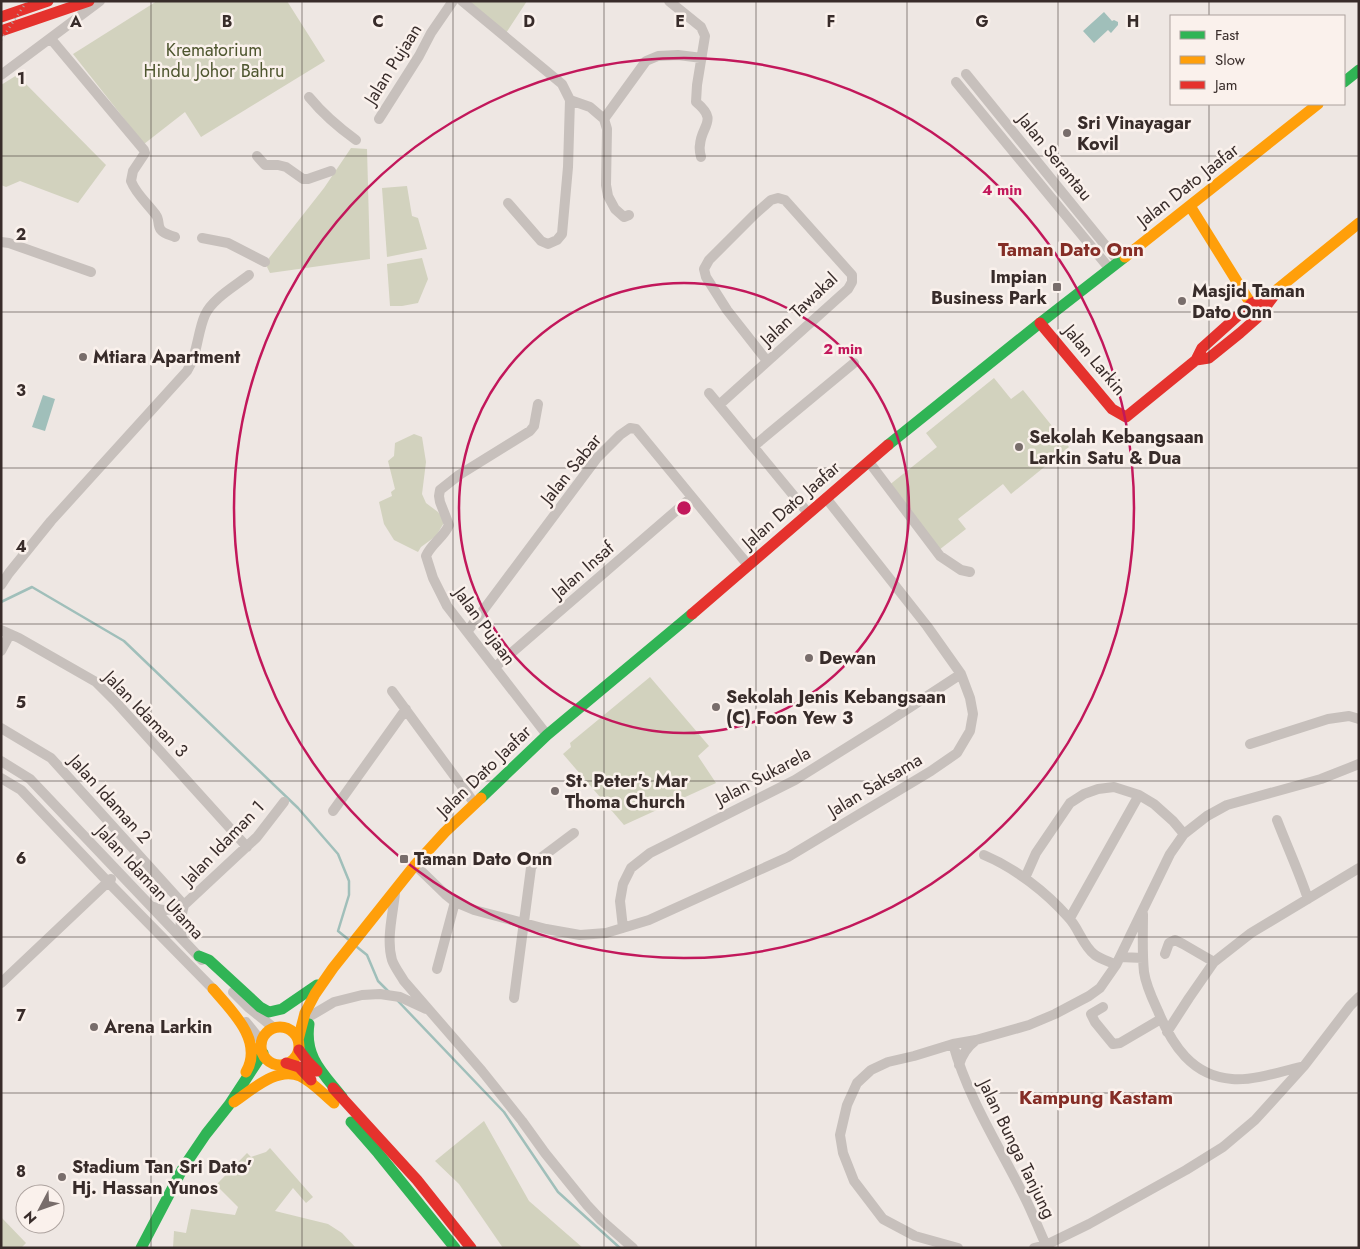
<svg xmlns="http://www.w3.org/2000/svg" width="1360" height="1249" viewBox="0 0 1360 1249" font-family="Jost,sans-serif">
<rect width="100%" height="100%" fill="#eee7e3"/>
<path fill="#d2d2be" d="M157,1h130l38,60 -124,76 -16,-25 -41,32 -71,-90z
M464,1h63l-21,32z
M17,75l89,90 -28,38 -58,-22 -14,6 -5,-2v-100z
M351,148l16,1 3,110 -100,14 -3,-6 2,-9 55,-70z
M407,186l5,30 6,2 9,31 -40,8 -5,-69z
M422,258l6,21 -10,24 -16,3h-12l-3,-42z
M994,378l17,21 12,-9 46,57 -58,47 -8,-10 -45,35 8,10 -27,21 -51,-64 49,-39 -11,-14z
M414,434l8,3 4,25 -4,32 4,9 12,9 7,9 -9,15 -15,11 -3,5 -24,-12 -10,-16 -5,-22 13,-6 -1,-4 4,-3 -7,-28 6,-5 1,-13z
M650,677l59,69 -11,10 18,27 -92,42 -61,-71 8,-7 -1,-4z
M484,1121l45,80 54,47h-80l-44,-64 -24,-23z
M270,1148l43,49 -7,6 -13,-15 -18,23 53,13 14,9 14,15h-183l1,-17 12,2 5,-24 44,6 3,-8 -22,-22 31,-32 4,4 15,-5z
M1,1217l25,26 -5,5h-20z"/>
<path fill="#a0bfba" d="M1104,12l8,9 2,-1 4,2v3l-7,8 -3,-3 -14,13 -11,-12z
M43,395l12,4 -10,32 -13,-4z"/>
<g fill="none" stroke-linecap="round" stroke-linejoin="round">
<path stroke="#a0bfba" stroke-width="2.5" d="M1,602l31,-15 92,54 174,167 40,46 11,27v14l-11,36 11,9
M357,947l10,8 11,26 11,11
M397,1000l107,112 54,80 62,56"/>
<path stroke="#c7c0bc" stroke-width="10" d="M462,1l100,83 8,16 -2,67 -6,67 -5,6 -9,4 -7,-3 -33,-38
M669,1l32,26 4,9 -8,49 -1,17c23,19 5,23 4,43 -1,4 0,8 1,12
M51,39l93,111 1,3 -12,18 -2,10c5,13 17,23 25,34 4,5 1,11 5,15 3,4 9,5 14,7
M966,74l152,187
M1,75l99,-74
M956,82l153,186
M309,97c14,17 29,30 47,43
M570,100l20,7 14,12 3,10 -1,56 2,11 7,13 9,8 5,-2
M379,119l40,-63 12,-23 22,-32
M604,119l42,-58 12,-5 20,-1 24,3
M257,156l8,9h13l8,2 17,12h5l23,-8
M202,238l26,5 37,19
M1,242l8,1 82,29
M709,393l99,120
M538,404l-4,22 -4,5 -71,44 -19,15 -1,6 1,6 9,23c-5,12 -18,19 -23,31l7,22 14,28 100,129
M719,405l129,-116 4,-7v-7l-67,-75 -7,-2 -7,2 -16,14 -46,46 -5,9 2,8 21,33 40,51
M754,446l100,-83
M869,462l71,94 21,14 9,2
M1,585l8,-12 42,-52 136,-150c11,-17 10,-38 18,-56 7,-16 30,-29 44,-40
M1,630l18,8 77,44 19,19 132,146
M467,632l130,-174 23,-23 10,-7 6,1 112,136
M1,651l9,-17
M495,667l197,-170
M392,691l83,113
M1,728l50,30 133,147
M1250,744l78,-25 21,-3 10,3
M1,761l29,18 172,181
M1,778l20,12 87,92 108,110
M333,811l73,-102
M1277,820c10,26 22,52 31,79
M984,855c31,13 62,37 84,62 11,11 14,28 27,38 6,4 15,7 21,10
M415,865l30,29 10,8 19,8 72,19 34,6 26,-2 43,-13 139,-63 143,-86 26,-18 13,-22 3,-17 -3,-16 -9,-24 -34,-48 -101,-128
M1025,878l11,-25 34,-50 14,-9 14,-5 16,-2 25,8 15,9 19,17 11,13
M395,893c-2,21 -9,46 -3,67 3,8 8,14 12,21l78,90 40,50 23,32 42,52 14,15 32,28
M154,907c10,6 19,2 30,-2l73,-68 27,-35
M1143,914c0,19 -1,39 1,58 2,14 8,26 14,39 14,34 34,65 74,68 21,2 51,-8 72,-13
M1070,918l69,-123
M623,928l-3,-27 3,-17 8,-16 19,-15 145,-73 91,-57 75,-49
M182,938c-3,-12 -1,-21 2,-33
M1165,954l4,-11 6,-3 8,4 31,18
M1120,957l23,1
M437,969l18,-67
M1,983l110,-104
M233,992l15,15 26,21
M514,998l17,-130 3,-5 40,-30
M1103,1007l-12,7 4,8 18,22 7,-1 41,-24
M312,1015l22,-13 28,-7 18,-1 20,3 26,12
M246,1022l16,20
M1167,1032l22,-34 25,-36 37,-29 108,-65
M953,1044c15,55 48,105 73,156 7,14 13,30 20,45
M959,1065c3,-11 8,-18 17,-25
M958,1248l-43,-12 -32,-17 -29,-38 -11,-28 -3,-18 7,-30 10,-22 14,-13 17,-8 26,-6 39,-12 23,-4 53,-15 26,-11 34,-18 11,-8 16,-23 54,-111 14,-20 23,-18 20,-11 94,-26 38,-15
M1034,1248l12,-3 43,-21 97,-54 37,-23 32,-27 49,-54 46,-60 9,-9"/>
<path stroke="#30b455" stroke-width="11" d="M1344,82l15,-12
M888,445l152,-122 85,-66
M481,798l66,-63 145,-121
M199,956l10,4 51,47 9,5 13,-3 35,-24
M309,1024c-5,33 14,49 33,73
M351,1122l27,31 77,95
M141,1248l42,-80 23,-34 23,-29 34,-52"/>
<path stroke="#ff9f0a" stroke-width="11" d="M1190,206l61,98
M1125,257l193,-153
M1274,292l85,-69
M213,989c19,22 51,52 33,83
M261 1046a19 19 0 1 1 38 0a19 19 0 1 1-38 0Z
M298,1040l7,-27 10,-19 18,-26 82,-103 30,-33 36,-34
M234,1102c18,-12 43,-36 66,-26 13,6 23,18 34,27"/>
<path stroke="#e5322d" stroke-width="11" d="M1,17l47,-16
M1,31l88,-30
M1040,323l72,86 14,8 70,-57 6,-12 49,-44 23,-12
M1196,360l13,-2 31,-25 17,-15 19,-25
M692,614l196,-169
M299,1050l9,12 9,9
M286,1063l13,4 12,13
M333,1088l84,92 54,68"/>
<path stroke="#afa9a6" stroke-width="2.5" stroke-dasharray="1 4" stroke-linecap="butt" d="M1,40l26,-39"/>
</g>
<path fill="none" stroke="#382c2a" stroke-width="1" stroke-opacity="0.55" d="M151,1v1247M302,1v1247M453,1v1247M604,1v1247M756,1v1247M907,1v1247M1058,1v1247M1209,1v15M1209,104v1144M1,156h1358M1,312h1358M1,468h1358M1,624h1358M1,781h1358M1,937h1358M1,1093h1358"/>
<g fill="none" stroke="#c2185b" stroke-width="2.5">
<circle cx="684" cy="508" r="225"/>
<circle cx="684" cy="508" r="450"/>
</g>
<g fill="#786d6b" stroke="#faf1ec" stroke-width="2">
<circle cx="1067" cy="133" r="5"/>
<rect x="1052" y="282" width="10" height="10" rx="2.5"/>
<circle cx="1182" cy="301" r="5"/>
<circle cx="83" cy="357" r="5"/>
<circle cx="1019" cy="447" r="5"/>
<circle cx="809" cy="658" r="5"/>
<circle cx="716" cy="707" r="5"/>
<circle cx="555" cy="791" r="5"/>
<rect x="399" y="854" width="10" height="10" rx="2.5"/>
<circle cx="94" cy="1027" r="5"/>
<circle cx="62" cy="1177" r="5"/>
</g>
<g text-anchor="middle" dominant-baseline="central" stroke-width="5" stroke-linejoin="round" paint-order="stroke">
<g font-size="18" fill="#4e562f" stroke="#faf1ec">
<text x="214" y="50">Krematorium<tspan x="214" dy="21">Hindu Johor Bahru</tspan></text>
</g>
<g font-size="18" fill="#382c2a" stroke="#faf1ec">
<text transform="translate(393 64) rotate(-58)">Jalan Pujaan</text>
<text transform="translate(1055 157) rotate(51)">Jalan Serantau</text>
<text transform="translate(1188 185) rotate(-38)">Jalan Dato Jaafar</text>
<text transform="translate(799 309) rotate(-43)">Jalan Tawakal</text>
<text transform="translate(1095 360) rotate(50)">Jalan Larkin</text>
<text transform="translate(571 469) rotate(-51)">Jalan Sabar</text>
<text transform="translate(791 505) rotate(-41)">Jalan Dato Jaafar</text>
<text transform="translate(583 570) rotate(-41)">Jalan Insaf</text>
<text transform="translate(485 626) rotate(54)">Jalan Pujaan</text>
<text transform="translate(146 714) rotate(46)">Jalan Idaman 3</text>
<text transform="translate(484 771) rotate(-44)">Jalan Dato Jaafar</text>
<text transform="translate(763 776) rotate(-28)">Jalan Sukarela</text>
<text transform="translate(875 785) rotate(-31)">Jalan Saksama</text>
<text transform="translate(110 799) rotate(48)">Jalan Idaman 2</text>
<text transform="translate(223 843) rotate(-46)">Jalan Idaman 1</text>
<text transform="translate(150 882) rotate(47)">Jalan Idaman Utama</text>
<text transform="translate(1017 1149) rotate(64)">Jalan Bunga Tanjung</text>
</g>
<g font-size="18" font-weight="bold" fill="#382c2a" stroke="#faf1ec" text-anchor="start">
<text x="1077" y="123">Sri Vinayagar<tspan x="1077" dy="21">Kovil</tspan></text>
<text x="1047" y="277" text-anchor="end">Impian<tspan x="1047" dy="21">Business Park</tspan></text>
<text x="1192" y="291">Masjid Taman<tspan x="1192" dy="21">Dato Onn</tspan></text>
<text x="93" y="357">Mtiara Apartment</text>
<text x="1029" y="437">Sekolah Kebangsaan<tspan x="1029" dy="21">Larkin Satu &amp; Dua</tspan></text>
<text x="819" y="658">Dewan</text>
<text x="726" y="697">Sekolah Jenis Kebangsaan<tspan x="726" dy="21">(C) Foon Yew 3</tspan></text>
<text x="565" y="781">St. Peter's Mar<tspan x="565" dy="21">Thoma Church</tspan></text>
<text x="414" y="859">Taman Dato Onn</text>
<text x="104" y="1027">Arena Larkin</text>
<text x="72" y="1167">Stadium Tan Sri Dato’<tspan x="72" dy="21">Hj. Hassan Yunos</tspan></text>
</g>
<g font-size="19" font-weight="bold" fill="#852d26" stroke="#faf1ec">
<text x="1071" y="249">Taman Dato Onn</text>
<text x="1096" y="1097">Kampung Kastam</text>
</g>
</g>
<g font-size="16" text-anchor="middle" font-weight="bold" fill="#382c2a" stroke="#faf1ec" stroke-width="5" stroke-linejoin="round" paint-order="stroke">
<text x="76" y="27">A</text>
<text x="227" y="27">B</text>
<text x="378" y="27">C</text>
<text x="529" y="27">D</text>
<text x="680" y="27">E</text>
<text x="831" y="27">F</text>
<text x="982" y="27">G</text>
<text x="1133" y="27">H</text>
<text x="21" y="84">1</text>
<text x="21" y="240">2</text>
<text x="21" y="396">3</text>
<text x="21" y="552">4</text>
<text x="21" y="708">5</text>
<text x="21" y="864">6</text>
<text x="21" y="1021">7</text>
<text x="21" y="1177">8</text>
</g>
<circle cx="684" cy="508" r="8" fill="#c2185b" stroke="#faf1ec" stroke-width="2.5"/>
<g font-size="15" text-anchor="middle" font-weight="bold" fill="#c2185b" stroke="#faf1ec" stroke-width="5" stroke-linejoin="round" paint-order="stroke">
<text x="1002" y="195">4 min</text>
<text x="843" y="354">2 min</text>
</g>
<rect width="1360" height="1249" fill="none" stroke="#382c2a" stroke-width="5"/>
<rect x="1170" y="15" width="175" height="90" fill="#faf1ec" stroke="#aca29e"/>
<rect x="1180" y="31" width="25" height="8" fill="#30b455" stroke="#aca29e"/>
<text x="1215" y="40" font-size="15" fill="#382c2a">Fast</text>
<rect x="1180" y="56" width="25" height="8" fill="#ff9f0a" stroke="#aca29e"/>
<text x="1215" y="65" font-size="15" fill="#382c2a">Slow</text>
<rect x="1180" y="81" width="25" height="8" fill="#e5322d" stroke="#aca29e"/>
<text x="1215" y="90" font-size="15" fill="#382c2a">Jam</text>
<g transform="translate(40 1209) rotate(229)"><circle r="24" fill="#faf1ec" stroke="#aca29e"/>
<path d="M0-4L9 19L0 12L-9 19Z" fill="#786d6b"/>
<text y="-8" font-size="14" font-weight="bold" text-anchor="middle" fill="#382c2a">N</text>
</g>
</svg>
